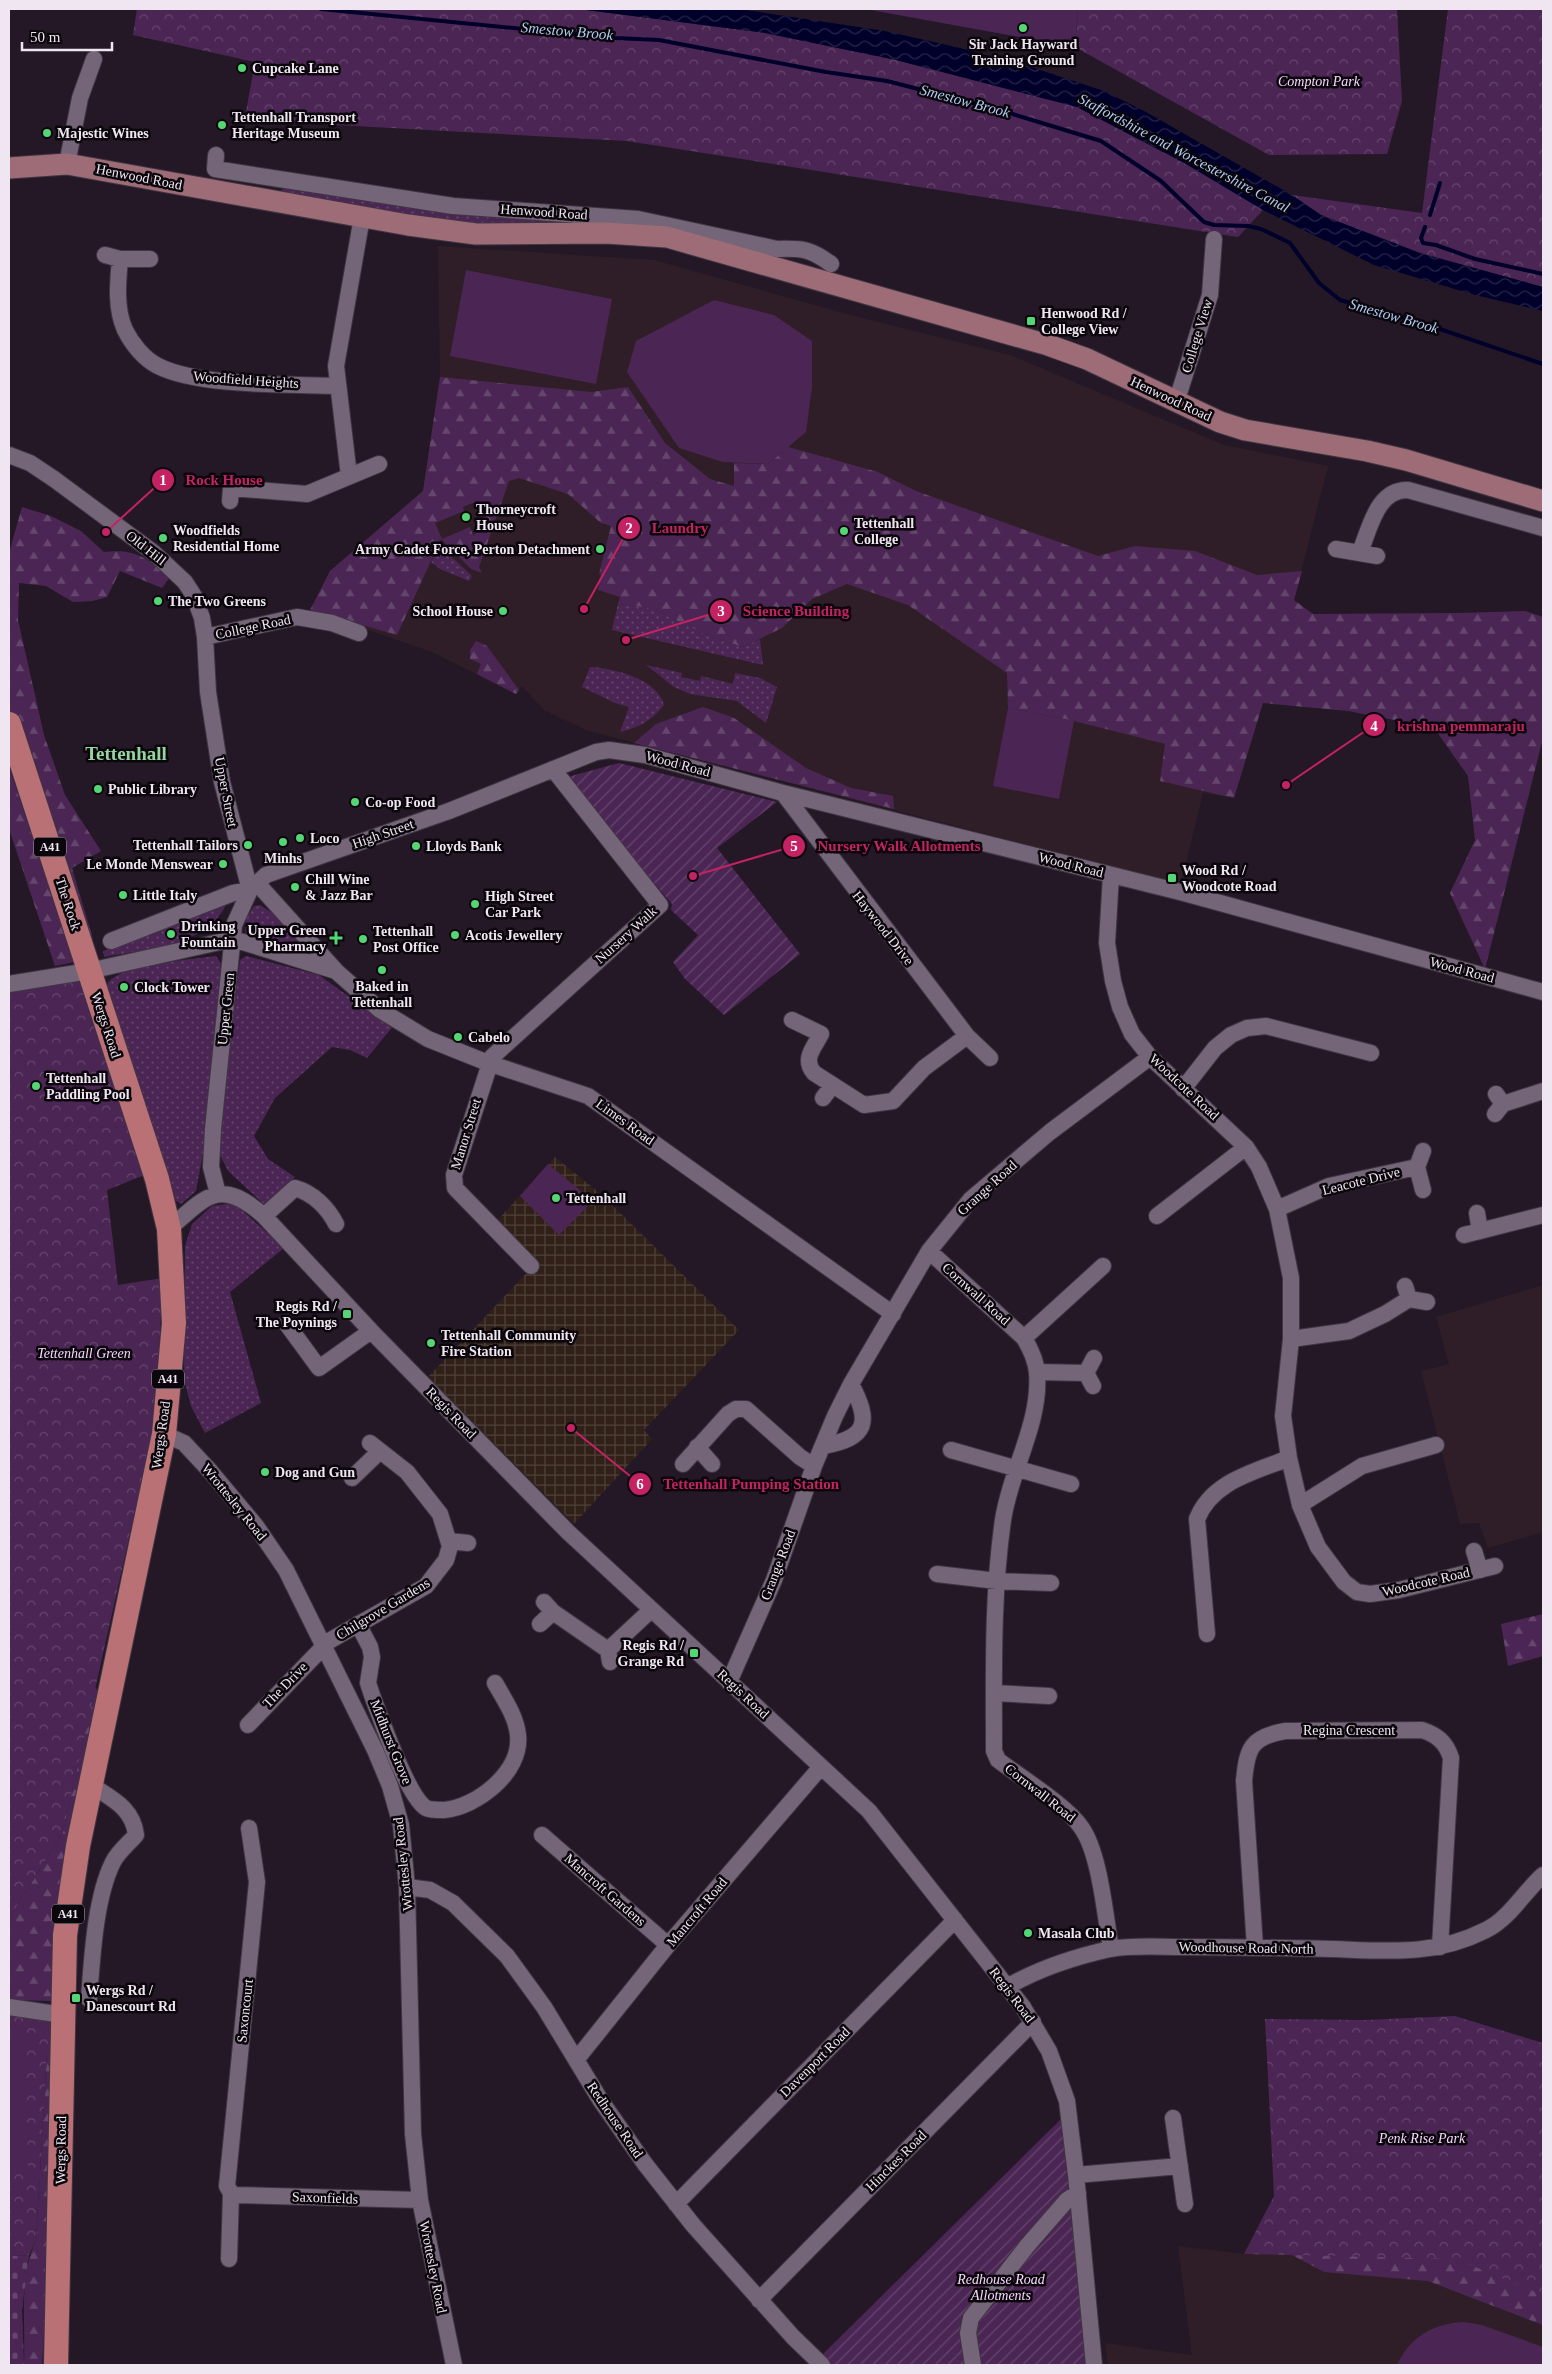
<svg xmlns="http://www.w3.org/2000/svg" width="1552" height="2374" viewBox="0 0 1552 2374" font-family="Georgia,serif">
<defs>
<pattern id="industrial-grid" width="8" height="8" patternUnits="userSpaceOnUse" patternTransform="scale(1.25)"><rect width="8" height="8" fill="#302017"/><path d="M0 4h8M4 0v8" fill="none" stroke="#4e4039"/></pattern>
<pattern id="grass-dots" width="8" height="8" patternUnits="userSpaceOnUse" patternTransform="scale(1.25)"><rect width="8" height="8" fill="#4b2654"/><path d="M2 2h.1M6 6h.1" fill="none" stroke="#65466d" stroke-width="1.8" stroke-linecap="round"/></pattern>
<pattern id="forest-firs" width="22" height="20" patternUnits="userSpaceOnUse" patternTransform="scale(1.25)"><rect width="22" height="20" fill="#4b2654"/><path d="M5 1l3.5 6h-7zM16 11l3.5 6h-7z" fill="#65466d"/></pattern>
<pattern id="cemetery-stones" width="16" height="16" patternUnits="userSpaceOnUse" patternTransform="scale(1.25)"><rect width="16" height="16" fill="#4b2654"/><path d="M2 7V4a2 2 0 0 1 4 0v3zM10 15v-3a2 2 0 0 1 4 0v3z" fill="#65466d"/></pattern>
<pattern id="park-crowns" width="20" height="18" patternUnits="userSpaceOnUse" patternTransform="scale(1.25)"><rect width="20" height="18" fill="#4b2654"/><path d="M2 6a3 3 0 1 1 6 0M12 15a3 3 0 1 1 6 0" fill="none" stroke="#65466d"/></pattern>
<pattern id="garden-furrows" width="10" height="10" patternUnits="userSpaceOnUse" patternTransform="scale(1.25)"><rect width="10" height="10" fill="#4b2654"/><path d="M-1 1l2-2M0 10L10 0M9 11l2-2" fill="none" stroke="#65466d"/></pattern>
<pattern id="water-waves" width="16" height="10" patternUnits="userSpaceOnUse" patternTransform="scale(1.25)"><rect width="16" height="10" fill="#00002b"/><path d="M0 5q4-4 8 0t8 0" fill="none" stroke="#26254a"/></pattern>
</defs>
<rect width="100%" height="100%" fill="#241827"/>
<path fill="url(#industrial-grid)" d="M555,1157l47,38 137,135 -95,100 8,9 -78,85 -146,-147 108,-114 -40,-41z"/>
<path fill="#2f1e27" d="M438,246l216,14 189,53 167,42 214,90 104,21 -34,134 -60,198 -31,-5 -22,91 -593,-153 -44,-21 -22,-24 -6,8 -84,-42 -122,-42 20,-39 93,-80 17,-114z
M1543,1285v247l-55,16 -9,-25 -19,1 -39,-153 28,-7 -13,-47z
M1178,2246l66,8 212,5 87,36v70h-435l-3,-22 87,12z"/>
<path fill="url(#grass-dots)" d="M289,187l346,38h-172l-177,-30 -5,-5z
M439,545l33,31 -3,5 -29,-12 -9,-7z
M618,604l33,4 58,28 34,11 17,-8 3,26 -151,-35z
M646,665l36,8 -1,4 19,4 1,-5 32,8 2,-11 25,5 17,9 -11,36 -29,-22 -47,-7 -16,-7z
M590,667c23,1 68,12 74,38 -11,15 -26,23 -44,27l9,-25 -14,-4 -33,-16z
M227,903c-21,44 -80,46 -123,54l-1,-6z
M260,905l11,7 41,44 -67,-18 1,-20 8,-12z
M216,956l6,9 -19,188 -7,38 -15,13 -9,-6 -65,-213c7,-20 88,-26 109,-29z
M246,956l73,19 54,39 21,11 -27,33 -17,-8 -18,-3 -57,51 -21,38 14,23 27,18 -29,29 -38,-35 -9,-18 10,-107 11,-86z
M234,1203l50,45 -54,44 31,111 -56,30 -14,-27 -7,-27 1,-133 7,-22 20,-18z"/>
<path fill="url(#forest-firs)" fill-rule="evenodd" d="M440,377l151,15 37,-5 37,56 45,36 24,7v-23l34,1 20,-17 90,25 38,19 182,65 37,-10 60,5 62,24 45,-4 -8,29 19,14 147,-1 65,-2 18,6v121l-58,231 -35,-76 25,-53 -7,-64 -31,-44 -37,-11 -52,-10 -85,-8 -29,95 -74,-17 5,-37 -91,-23 -66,-13 -1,-35 -99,-68 -61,-21 -35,15 -30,29 -39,19 -34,-11 -58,-28 -33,-4 2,-7 -22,-7 3,-15 -2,-1 12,-48 -10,-3 -33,-29 -49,-16 -10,3 -30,86 3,6 -11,-4 -30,-30 -44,96 -87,-25 20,-39 93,-80zM475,502l12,27 -14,6 -3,-8 -28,12 -7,-16 29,-12 -1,-4z
M22,507l29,9 30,15 23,21c32,-4 42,6 66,25l-8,11 -42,-17 -13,26 -14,4 -20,1 -27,-16 -27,-3 -1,37 26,115 21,60 36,56 -29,17 21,71 -8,2 -61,-179 -15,-53v-156z
M476,641l11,5 32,44 -3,4 -39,-20 4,-10 -11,-5v-9z
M703,707l31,11 72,50 45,20 42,8 1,13 -260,-66 22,-19z
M9,767l65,195 -19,4 -46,-137z
M1543,1614v42l-35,10 -7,-42z
M95,1687l6,9 -47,305 -45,-1v-81l54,-87z
M61,2047l-19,318h-18c2,-42 -6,-85 12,-125l11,-187z
M1290,2254l253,4v67l-115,-44 -104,-9z"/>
<path fill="url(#cemetery-stones)" d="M29,2255l-7,55 2,55h-15v-109z"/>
<path fill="url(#park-crowns)" d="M137,9h441l187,24 131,27 181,47 109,57 77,46 -25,27 -611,-96 -345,-19 -37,-5 10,-55 -122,-27z
M1078,9h319l5,92 -15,53 -118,1 -194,-108z
M1448,9h95v278l-123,-34 -99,-38 -29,-20 130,18z
M85,976l62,198 -40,16 11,95 45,-7 -8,144 -92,410 -54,87v-931z
M9,2011l50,8 2,28 -14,6 -11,187 -7,15 -20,1z
M1455,2016l88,27v252l-87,-36 -212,-5 30,-58 -9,-177 100,1z"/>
<path fill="url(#garden-furrows)" d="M619,763l158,39 -60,46 83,106 -76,61 -39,-36 -12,-17 25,-27 -27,-25 1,-6 -108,-126z
M1061,2119l27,246h-261l-7,-7 5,-6z"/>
<path fill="#4b2654" d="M865,9h213l-3,38z
M466,270l146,29 -16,85 -146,-28z
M714,300l60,15 38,26v46l-6,45 -38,32 -45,-2 -44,-14 -52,-76 9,-31z
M1008,708l66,13 -15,78 -66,-13z
M548,1164l45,37 -34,34 -39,-39z
M9,2036h15l4,132 -19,1z
M1464,2322l18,3 61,22v18h-146c13,-28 37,-42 67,-43z"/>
<path fill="url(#water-waves)" d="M578,9h161l146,22 71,16 72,19 76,25 42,21 146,83 29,20 99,38 123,34v24l-68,-16 -101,-30 -111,-55 -77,-46 -109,-57 -181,-47 -131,-27z"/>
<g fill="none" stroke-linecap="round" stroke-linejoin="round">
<path stroke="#00002b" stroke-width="4" d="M321,9l294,29 44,2 167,32 61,9 109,28 105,32 60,40 43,41 10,3 34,1 13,3 29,14 29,40 21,17 79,22 124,42
M1430,215l10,-32
M1425,227l-4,11 2,5 13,2 39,14 68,15"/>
<g stroke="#3f3642" stroke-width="18">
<path id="minor" d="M216,155l-1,14 238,37 185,13 139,30c25,-1 34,0 54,15
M67,164l13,-66 14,-39
M105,255l15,4h30
M120,259c-2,22 -5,49 5,71 7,14 19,29 33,36 42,21 131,18 180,20
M1176,403l34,-108 4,-56
M9,455l21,8 24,16 100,74 31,29 9,14 8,22 3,19 3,55 14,90 28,108 -17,3 -122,48
M349,476l-13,-110 26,-149
M230,501l1,-13 76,6 72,-30
M1336,549l41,7
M1360,552c10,-24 17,-63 48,-62l135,38
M205,637l92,-20 35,6 27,10
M783,793l184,243 23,22
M1111,875l-4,68 6,38 7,26 12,27 18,23 96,90 13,20 18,42 14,69v61l-8,77 6,42 11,47 18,42 26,35 13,10 13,2 29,-4 96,-24
M257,883l80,89 43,38 48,29 60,24 100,33 305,218
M233,939l103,32
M9,984l80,-13 144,-32
M792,1020l29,14c-7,14 -19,25 -7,39l50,32 29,-4 31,-33 43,-32
M1183,1089l32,-41 16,-13 16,-7 19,-2 105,27
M823,1098l9,-12
M1503,1104l40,-13
M1495,1114l8,-10 -7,-10
M1423,1151l-6,16 6,23
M218,1194l-7,-27 2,-38 21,-204 16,-35 16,-15 183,-64 147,-59 13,-2 36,5 138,38 401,100 359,99
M1277,1209l52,-23 88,-19
M1477,1213l3,18
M264,1216l31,-28c18,5 33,20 41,36
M1157,1216l89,-69
M169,1229c37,-33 51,-52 95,-13l107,115 197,201 301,279 154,196 26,44 18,50 9,74 18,190
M1464,1235l79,-20
M929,1251l95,87c6,10 12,22 13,35 4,50 -27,98 -34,147 -11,76 -9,154 -9,231l4,9c22,17 69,46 83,67 19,26 24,89 30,122
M531,1266l-76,-78 -1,-13 38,-118 168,-152 -107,-136
M1405,1286l4,13 18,3
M286,1323l33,45 52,-37
M1024,1338l79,-72
M1291,1339l58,-8 36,-17 24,-15
M1037,1372l49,1
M1093,1386l-7,-13 8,-15
M164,1434l20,9 27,29 45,54 30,44 89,180 15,36 11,39 6,62 6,247 7,66 34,165
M823,1446c45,-8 48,-24 28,-62
M697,1447l15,17
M951,1450l120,34
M683,1464l45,-50 8,-5h10l54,48 14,9
M352,1478l27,-26
M1300,1505l62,-39 74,-21
M449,1541l19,2
M1474,1551l6,19
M937,1574l60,7 54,2
M544,1602l9,10 55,38
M358,1624l12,23 2,10 -4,26 5,15c9,23 34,98 53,110 4,2 13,2 18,2 33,-3 78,-38 74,-75 -2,-19 -14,-36 -23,-52
M540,1624l13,-12
M1207,1634l-10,-115c15,-38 58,-47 92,-61
M610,1662l-2,-12 43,-40
M729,1682l45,-102 40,-114 21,-50 16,-32 78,-133 42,-52 79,-67 100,-75
M994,1693l55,3
M248,1725l81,-84 97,-55 20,-26 4,-14 -10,-32 -33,-42 -37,-29
M542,1835l126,110
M407,1887l23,3 23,13 54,53 37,51 57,94 44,63 48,61 100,112 29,28
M1255,1947l-11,-166c3,-33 7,-44 41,-50l137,-1c15,5 24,12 29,28l-11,189
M1007,1987c31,-18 67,-30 103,-38 23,-4 48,-2 72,-2 51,0 101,1 152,2 55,2 101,7 152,-19 23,-11 38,-38 57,-55
M89,1999c3,-40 6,-101 24,-137 5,-10 15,-18 23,-27 -3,-27 -24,-36 -45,-50
M9,2007l54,8
M576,2060l92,-115 152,-177
M1173,2118l12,86
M1076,2175l104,-9
M231,2193l-4,-7 30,-304 -8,-54
M231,2193l4,2 185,5
M676,2204l279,-284
M229,2259l2,-66
M759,2300l274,-278
M973,2365l-5,-32 3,-15 56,-72 40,-46 11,-7"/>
</g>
<g stroke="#3f3642" stroke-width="23">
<path id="major" d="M9,168l58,-4 341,61 68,9 130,-1 61,4 381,108 39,14 133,63 25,8 122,21 39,9 137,41"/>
</g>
<g stroke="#3f3642" stroke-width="26">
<path id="highway" d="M9,724l148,455 12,50 5,94 -10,111 -86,412 -13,89 -9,430"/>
</g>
<use href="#minor" stroke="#746578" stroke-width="16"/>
<use href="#major" stroke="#9d6c76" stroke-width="21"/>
<use href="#highway" stroke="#b97175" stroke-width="24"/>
</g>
<g fill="#53d673" stroke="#0a060b" stroke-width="2">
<circle cx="1023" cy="28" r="5"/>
<circle cx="242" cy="68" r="5"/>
<circle cx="222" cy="125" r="5"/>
<circle cx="47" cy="133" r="5"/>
<rect x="1026" y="316" width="10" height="10" rx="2.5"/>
<circle cx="466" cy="517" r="5"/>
<circle cx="844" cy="531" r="5"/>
<circle cx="163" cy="538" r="5"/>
<circle cx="600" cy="549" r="5"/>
<circle cx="158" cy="601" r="5"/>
<circle cx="503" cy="611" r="5"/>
<circle cx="98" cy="789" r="5"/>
<circle cx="355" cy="802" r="5"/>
<circle cx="300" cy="838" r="5"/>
<circle cx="283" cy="842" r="5"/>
<circle cx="248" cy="845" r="5"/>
<circle cx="416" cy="846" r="5"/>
<circle cx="223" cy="864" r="5"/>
<rect x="1167" y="873" width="10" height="10" rx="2.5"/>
<circle cx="295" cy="887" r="5"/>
<circle cx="123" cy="895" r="5"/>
<circle cx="475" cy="904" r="5"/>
<circle cx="171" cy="934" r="5"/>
<circle cx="455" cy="935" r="5"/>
<path d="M333.5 930.5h5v5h5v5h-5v5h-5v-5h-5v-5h5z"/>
<circle cx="363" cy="939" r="5"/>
<circle cx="382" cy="970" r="5"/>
<circle cx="124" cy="987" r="5"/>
<circle cx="458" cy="1037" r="5"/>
<circle cx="36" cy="1086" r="5"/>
<circle cx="556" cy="1198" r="5"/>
<rect x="342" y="1309" width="10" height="10" rx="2.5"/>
<circle cx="431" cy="1343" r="5"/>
<circle cx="265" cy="1472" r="5"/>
<rect x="689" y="1648" width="10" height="10" rx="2.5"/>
<circle cx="1028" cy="1933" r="5"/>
<rect x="71" y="1993" width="10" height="10" rx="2.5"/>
</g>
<g text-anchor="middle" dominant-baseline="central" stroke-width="5" stroke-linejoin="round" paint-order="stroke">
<g fill="#0a060b" stroke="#aaa3ac" stroke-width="1">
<rect x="34" y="837.5" width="32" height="19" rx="4"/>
<rect x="152" y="1369.5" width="32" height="19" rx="4"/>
<rect x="52" y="1904.5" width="32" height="19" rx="4"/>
</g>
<g font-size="12" font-weight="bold" fill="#efe6f1">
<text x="50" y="847">A41</text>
<text x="168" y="1379">A41</text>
<text x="68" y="1914">A41</text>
</g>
<g font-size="14" font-weight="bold" fill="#efe6f1" stroke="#0a060b" text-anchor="start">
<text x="1023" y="44" text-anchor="middle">Sir Jack Hayward<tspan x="1023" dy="16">Training Ground</tspan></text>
<text x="252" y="68">Cupcake Lane</text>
<text x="232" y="117">Tettenhall Transport<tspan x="232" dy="16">Heritage Museum</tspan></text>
<text x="57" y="133">Majestic Wines</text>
<text x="1041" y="313">Henwood Rd /<tspan x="1041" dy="16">College View</tspan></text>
<text x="476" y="509">Thorneycroft<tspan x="476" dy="16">House</tspan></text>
<text x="854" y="523">Tettenhall<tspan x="854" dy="16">College</tspan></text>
<text x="173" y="530">Woodfields<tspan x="173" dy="16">Residential Home</tspan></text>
<text x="590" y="549" text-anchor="end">Army Cadet Force, Perton Detachment</text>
<text x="168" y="601">The Two Greens</text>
<text x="493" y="611" text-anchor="end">School House</text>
<text x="108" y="789">Public Library</text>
<text x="365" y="802">Co-op Food</text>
<text x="310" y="838">Loco</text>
<text x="238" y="845" text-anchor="end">Tettenhall Tailors</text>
<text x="426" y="846">Lloyds Bank</text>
<text x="283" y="858" text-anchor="middle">Minhs</text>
<text x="213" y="864" text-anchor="end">Le Monde Menswear</text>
<text x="1182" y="870">Wood Rd /<tspan x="1182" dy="16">Woodcote Road</tspan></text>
<text x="305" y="879">Chill Wine<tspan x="305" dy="16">&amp; Jazz Bar</tspan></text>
<text x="133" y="895">Little Italy</text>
<text x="485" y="896">High Street<tspan x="485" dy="16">Car Park</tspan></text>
<text x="181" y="926">Drinking<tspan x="181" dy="16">Fountain</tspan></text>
<text x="326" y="930" text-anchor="end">Upper Green<tspan x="326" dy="16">Pharmacy</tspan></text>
<text x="373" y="931">Tettenhall<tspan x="373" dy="16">Post Office</tspan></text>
<text x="465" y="935">Acotis Jewellery</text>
<text x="382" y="986" text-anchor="middle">Baked in<tspan x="382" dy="16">Tettenhall</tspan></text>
<text x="134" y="987">Clock Tower</text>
<text x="468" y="1037">Cabelo</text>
<text x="46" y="1078">Tettenhall<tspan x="46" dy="16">Paddling Pool</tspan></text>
<text x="566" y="1198">Tettenhall</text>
<text x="337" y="1306" text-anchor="end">Regis Rd /<tspan x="337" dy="16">The Poynings</tspan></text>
<text x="441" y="1335">Tettenhall Community<tspan x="441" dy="16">Fire Station</tspan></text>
<text x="275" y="1472">Dog and Gun</text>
<text x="684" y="1645" text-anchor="end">Regis Rd /<tspan x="684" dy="16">Grange Rd</tspan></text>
<text x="1038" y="1933">Masala Club</text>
<text x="86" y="1990">Wergs Rd /<tspan x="86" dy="16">Danescourt Rd</tspan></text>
</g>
<g font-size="14" font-style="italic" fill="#f7d7fe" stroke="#0a060b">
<text x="1319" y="81">Compton Park</text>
<text x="84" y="1353">Tettenhall Green</text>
<text x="1422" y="2138">Penk Rise Park</text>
<text x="1001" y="2279">Redhouse Road<tspan x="1001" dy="16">Allotments</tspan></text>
</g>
<g font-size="14" fill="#efe6f1" stroke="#0a060b">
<text transform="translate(139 177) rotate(11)">Henwood Road</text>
<text transform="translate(544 212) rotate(4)">Henwood Road</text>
<text transform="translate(1197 336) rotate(-73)">College View</text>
<text transform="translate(246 380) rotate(4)">Woodfield Heights</text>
<text transform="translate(1171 399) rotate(25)">Henwood Road</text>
<text transform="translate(146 548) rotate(38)">Old Hill</text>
<text transform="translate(253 627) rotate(-12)">College Road</text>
<text transform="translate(678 764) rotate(15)">Wood Road</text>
<text transform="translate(226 792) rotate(79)">Upper Street</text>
<text transform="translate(383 834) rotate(-19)">High Street</text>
<text transform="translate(1071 865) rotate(14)">Wood Road</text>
<text transform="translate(68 904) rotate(72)">The Rock</text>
<text transform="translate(883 928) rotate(52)">Haywood Drive</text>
<text transform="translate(626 935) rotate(-42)">Nursery Walk</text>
<text transform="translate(1462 970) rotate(15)">Wood Road</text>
<text transform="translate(226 1009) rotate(-84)">Upper Green</text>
<text transform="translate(106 1025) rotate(72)">Wergs Road</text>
<text transform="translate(1184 1087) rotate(43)">Woodcote Road</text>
<text transform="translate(625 1122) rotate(36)">Limes Road</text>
<text transform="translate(466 1134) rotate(-73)">Manor Street</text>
<text transform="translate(1361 1181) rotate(-14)">Leacote Drive</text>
<text transform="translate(987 1188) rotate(-42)">Grange Road</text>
<text transform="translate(976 1294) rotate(42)">Cornwall Road</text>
<text transform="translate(451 1413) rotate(46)">Regis Road</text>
<text transform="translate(161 1435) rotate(-82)">Wergs Road</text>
<text transform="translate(234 1502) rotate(51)">Wrottesley Road</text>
<text transform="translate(778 1565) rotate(-69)">Grange Road</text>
<text transform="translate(1426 1582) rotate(-13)">Woodcote Road</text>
<text transform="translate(383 1609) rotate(-31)">Chilgrove Gardens</text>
<text transform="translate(285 1685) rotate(-46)">The Drive</text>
<text transform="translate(743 1694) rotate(43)">Regis Road</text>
<text x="1349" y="1730">Regina Crescent</text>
<text transform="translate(391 1742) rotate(68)">Midhurst Grove</text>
<text transform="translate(1040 1793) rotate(38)">Cornwall Road</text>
<text transform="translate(403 1864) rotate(-96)">Wrottesley Road</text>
<text transform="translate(605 1890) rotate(41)">Mancroft Gardens</text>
<text transform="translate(697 1912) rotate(-50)">Mancroft Road</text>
<text transform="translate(1246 1948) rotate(1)">Woodhouse Road North</text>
<text transform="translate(1012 1995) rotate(53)">Regis Road</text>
<text transform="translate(245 2011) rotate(-84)">Saxoncourt</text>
<text transform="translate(815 2062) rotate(-45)">Davenport Road</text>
<text transform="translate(615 2120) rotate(56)">Redhouse Road</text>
<text transform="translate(61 2150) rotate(-89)">Wergs Road</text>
<text transform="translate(896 2161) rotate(-45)">Hinckes Road</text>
<text transform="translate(325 2198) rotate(2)">Saxonfields</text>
<text transform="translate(433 2267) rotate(79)">Wrottesley Road</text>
</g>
<g font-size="15" font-style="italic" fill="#afccf3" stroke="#0a060b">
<text transform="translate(567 31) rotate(5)">Smestow Brook</text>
<text transform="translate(965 101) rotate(15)">Smestow Brook</text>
<text transform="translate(1184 153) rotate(28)">Staffordshire and Worcestershire Canal</text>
<text transform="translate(1394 316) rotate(16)">Smestow Brook</text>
</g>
<g font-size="19" font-weight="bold" fill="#95d59f" stroke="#0a060b">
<text x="126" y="753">Tettenhall</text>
</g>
</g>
<path fill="none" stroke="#c42262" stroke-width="2" d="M106 532L163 480M584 609L629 528M626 640L721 611M1286 785L1374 725M693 876L794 846M571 1428L640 1484"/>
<g fill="#c42262" stroke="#0a060b" stroke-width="2">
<circle cx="106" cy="532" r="5"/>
<circle cx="584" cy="609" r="5"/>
<circle cx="626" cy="640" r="5"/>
<circle cx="1286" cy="785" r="5"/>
<circle cx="693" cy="876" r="5"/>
<circle cx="571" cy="1428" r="5"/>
<circle cx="163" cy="480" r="12"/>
<circle cx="629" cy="528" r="12"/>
<circle cx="721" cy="611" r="12"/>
<circle cx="1374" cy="725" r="12"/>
<circle cx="794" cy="846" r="12"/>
<circle cx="640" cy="1484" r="12"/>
</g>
<g font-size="15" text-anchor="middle" font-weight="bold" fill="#fff">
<text x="163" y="485">1</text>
<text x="629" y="533">2</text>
<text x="721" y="616">3</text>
<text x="1374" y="731">4</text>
<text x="794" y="851">5</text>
<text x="640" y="1489">6</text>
</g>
<g font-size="15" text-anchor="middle" font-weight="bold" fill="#c42262" stroke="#0a060b" stroke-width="5" stroke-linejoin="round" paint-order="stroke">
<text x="224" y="485">Rock House</text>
<text x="680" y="533">Laundry</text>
<text x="796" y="616">Science Building</text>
<text x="1461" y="731">krishna pemmaraju</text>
<text x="899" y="851">Nursery Walk Allotments</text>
<text x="751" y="1489">Tettenhall Pumping Station</text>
</g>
<rect width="1552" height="2374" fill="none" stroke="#efe6f1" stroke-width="20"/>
<path d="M22 42v8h90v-8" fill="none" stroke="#efe6f1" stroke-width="2.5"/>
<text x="30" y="42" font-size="15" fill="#efe6f1" stroke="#0a060b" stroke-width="4" paint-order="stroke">50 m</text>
</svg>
